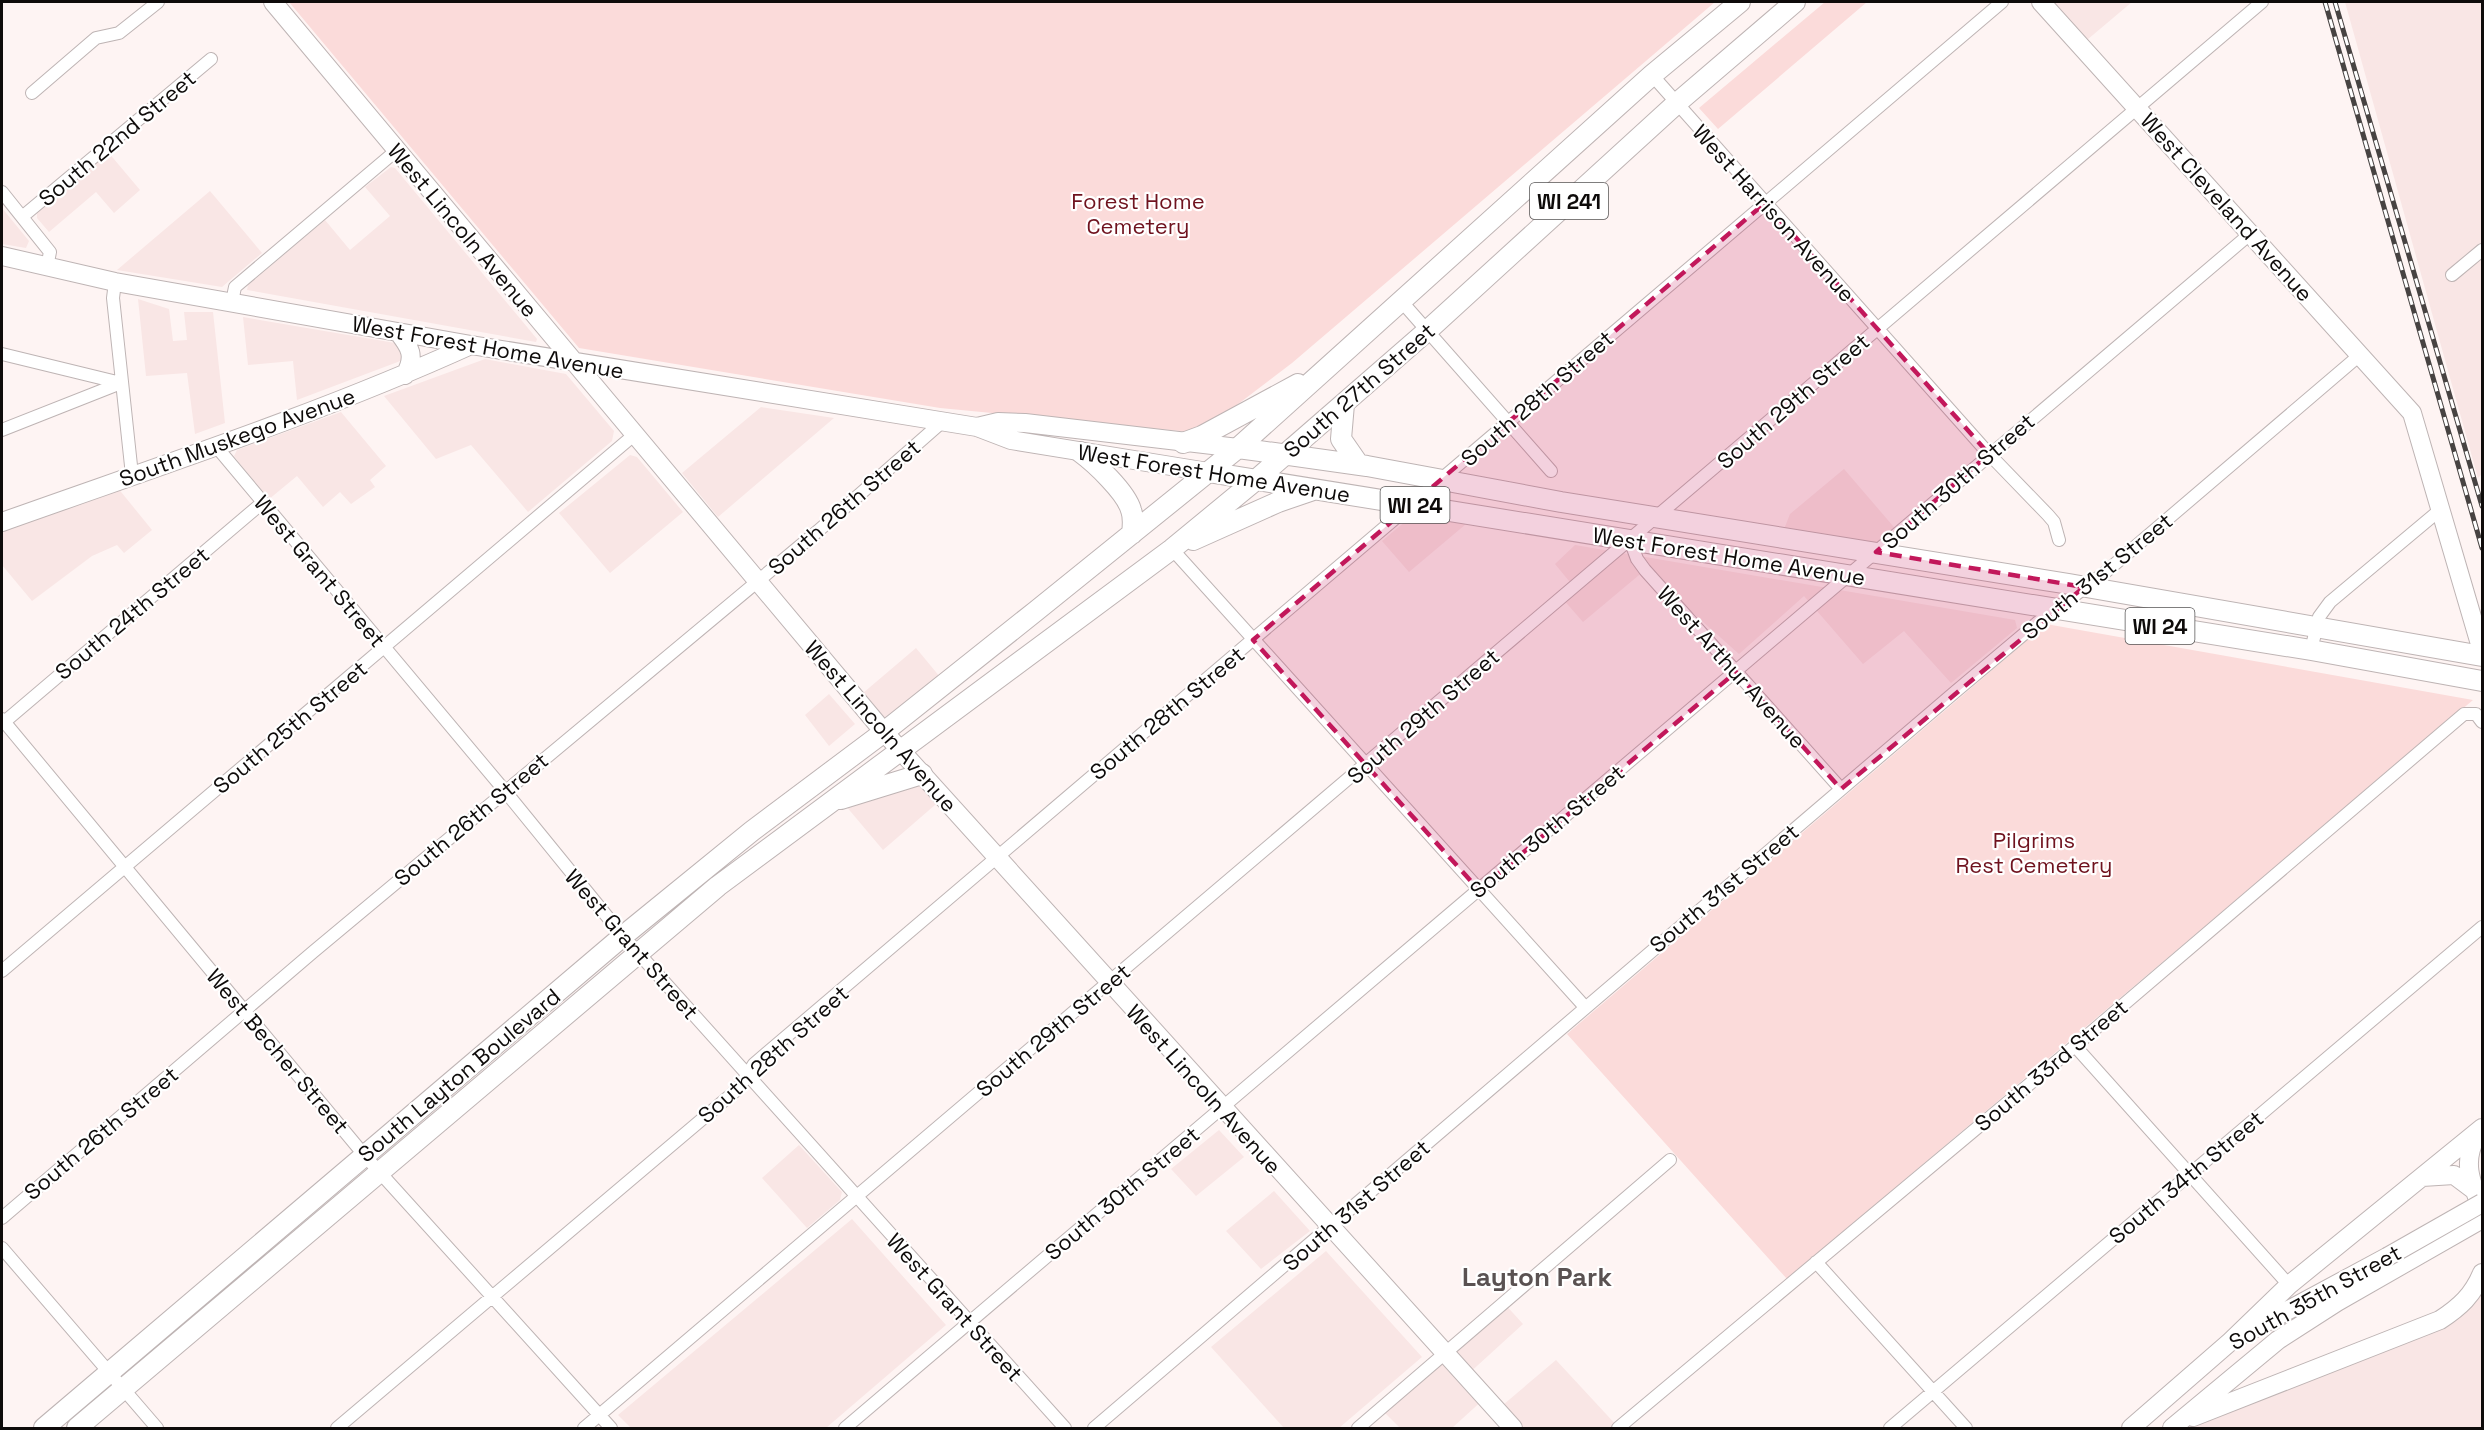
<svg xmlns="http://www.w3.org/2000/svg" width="2484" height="1430" viewBox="0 0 2484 1430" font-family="'Space Grotesk',sans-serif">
<rect width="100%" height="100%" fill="#fef4f3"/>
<path fill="#f9e6e5" d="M2041,2h91l-51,43z
M2345,2h137v472l-4,4z
M108,152l32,38 -26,23 -18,-21 -47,40 -12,-14v-6z
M391,167l4,1 142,171 -1,3 -289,-52 1,-5 77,-65 25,30 40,-34 -25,-29z
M210,191l52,62 -40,34 -105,-17z
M2,208l27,33 -3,7 -24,-4z
M138,299l31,10 4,32 14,-1 -3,-28h29l12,111 -30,11 -8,-61 -41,3z
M243,317l158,27 2,16 -106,40 -4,-39 -45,4z
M485,359l81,15 48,57 -2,10 -84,71 -57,-67 -35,14 -52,-63z
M761,407l73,11 -116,99 -36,-44z
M341,412l45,54 -16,14 5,7 -24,17 -11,-12 -17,15 -26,-31 -29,24 -34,-44 3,-6z
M630,455l7,2 46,55 -73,61 -51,-60z
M1844,469l55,64 -23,19 -95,-15 9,-23z
M113,482l39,48 -28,23 -7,-8 -25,11 -60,45 -30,-36v-43z
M1413,515l53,9 -57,48 -27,-31z
M1575,545l440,75 2,8 -66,55 -47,-52 -41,33 -59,-68 -65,58 -94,-84 -62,52 -21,-24 12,-11 -19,-23z
M916,648l29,35 -61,49 -28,-33z
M829,694l26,30 -26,22 -24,-31z
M922,774l21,24 -60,52 -43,-51z
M1219,1130l25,27 -48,39 -25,-27z
M799,1145l43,47 -2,8 -33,28 -45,-50z
M1274,1191l36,40 -49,38 -35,-38z
M852,1219l94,106 -120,103h-195l-13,-13z
M1326,1251l96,106 -83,71h-55l-73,-81z
M2482,1273v155h-310l268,-108z
M1503,1302l20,22 -57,52 19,22 -33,30h-52l-19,-19z
M1556,1360l63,68h-106l-16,-18z"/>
<path fill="#fbdbda" d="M289,2h1426l-423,361 -88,67 -13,2 -251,-24 -361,-60z
M1825,2h42l-149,127 -19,-21z
M2046,624l427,76 -686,579 -220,-245z"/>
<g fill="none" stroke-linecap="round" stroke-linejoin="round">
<g stroke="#beb4b4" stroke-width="14">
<path id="street" d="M1652,75l337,379 59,61 6,7 5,18
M32,93l64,-55 23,-5 39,-31
M2,192l48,60 -3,15
M22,217l189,-158
M2452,275l30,-25
M115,282l-2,16 19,177
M232,302l3,-15 162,-137
M1402,302l149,169
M2,354l119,29
M2,430l119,-47
M215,445l290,346 118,145 442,492
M1630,540l7,19 8,11 196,219
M1172,549l413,458
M2311,650l8,-33 11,-15 110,-92
M2,719l363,437 246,272
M2,724l260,-221
M2,971l632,-536
M2075,1046l214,239
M2,1218l311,-266 505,-421 124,-109
M2,1248l155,180
M1816,1262l150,166
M337,1428l402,-340 15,-24 1248,-1062
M584,1428l1678,-1426
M845,1428l1405,-1194
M1094,1428l861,-736 82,-69 65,-48 259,-221
M1358,1428l312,-268
M1618,1428l457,-382 389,-332h12l6,8
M1890,1428l592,-501"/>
</g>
<g stroke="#beb4b4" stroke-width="20">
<path id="secondary" d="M273,2l611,730 629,696
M2041,2l371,411 70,238
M2,256l113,26 356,63 506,82 34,13 197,32
M398,332c12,15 18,24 7,43
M977,427l21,-5 27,1 213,25
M2,522c157,-56 317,-108 469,-177
M2478,1134c-17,26 -7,49 4,75
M2422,1177l32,-2 20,15
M2231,1341l58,-56 193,-157
M2193,1417l247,-97c20,-13 33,-25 42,-47
M2131,1428l100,-87 156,-84
M2172,1428l106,-88 59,-38 145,-83"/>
</g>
<g stroke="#beb4b4" stroke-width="22">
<path id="primary" d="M1344,404l-3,35 18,26
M1183,443l19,-7 96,-52
M1238,448l129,18 194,36 508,82 413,72
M1080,452c15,11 46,40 51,58 3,8 2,15 1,24
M1208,472l1103,178 171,31
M1193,540l85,-38 35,-12
M841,799l81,-25
M44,1428l579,-492 129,-105 132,-99 152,-121 202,-163 414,-373 88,-73
M77,1428l641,-542 454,-337 85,-70 170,-148 250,-228 118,-101"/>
</g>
<use href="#street" stroke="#fff" stroke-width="12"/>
<use href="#secondary" stroke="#fff" stroke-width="18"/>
<use href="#primary" stroke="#fff" stroke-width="20"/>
<g stroke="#474342" stroke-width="5">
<path id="rail" d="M2325,2l157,546
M2335,2l147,504"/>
</g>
<use href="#rail" stroke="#fff" stroke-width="3" stroke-dasharray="9" stroke-linecap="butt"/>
<g stroke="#beb4b4" stroke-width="20" stroke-linecap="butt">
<path id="secondary-bridge" d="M2387,1257l95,-54"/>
</g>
<use href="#secondary-bridge" stroke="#fff" stroke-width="18"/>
</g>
<path fill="#c2185b" fill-opacity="0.2" stroke="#c2185b" stroke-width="4.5" stroke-dasharray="12 8" stroke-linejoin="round" d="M1765,203l224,251 -113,98 208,35 -243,202 -105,-117 -257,218 -226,-250z"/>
<g text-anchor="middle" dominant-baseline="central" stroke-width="4.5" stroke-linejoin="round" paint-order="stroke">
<g fill="#fff" stroke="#565454" stroke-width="1.5">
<rect x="1530" y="183" width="78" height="36" rx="4.5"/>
<rect x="1380.5" y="487" width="69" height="36" rx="4.5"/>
<rect x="2125.5" y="608" width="69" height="36" rx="4.5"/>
</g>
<g font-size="21" font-weight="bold" fill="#0e0b0a">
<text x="1569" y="201">WI 241</text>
<text x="1415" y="505">WI 24</text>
<text x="2160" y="626">WI 24</text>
</g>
<g font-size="22" fill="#0e0b0a" stroke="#fff">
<text transform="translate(117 138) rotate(-40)">South 22nd Street</text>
<text transform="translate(2227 207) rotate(48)">West Cleveland Avenue</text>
<text transform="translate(1774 213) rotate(48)">West Harrison Avenue</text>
<text transform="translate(463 230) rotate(50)">West Lincoln Avenue</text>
<text transform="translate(488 347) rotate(10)">West Forest Home Avenue</text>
<text transform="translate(1359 390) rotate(-41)">South 27th Street</text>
<text transform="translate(1537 398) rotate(-41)">South 28th Street</text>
<text transform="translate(1793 401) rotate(-41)">South 29th Street</text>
<text transform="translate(237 437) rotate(-20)">South Muskego Avenue</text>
<text transform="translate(1214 473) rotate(9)">West Forest Home Avenue</text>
<text transform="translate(1958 481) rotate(-41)">South 30th Street</text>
<text transform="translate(844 507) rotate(-41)">South 26th Street</text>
<text transform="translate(1729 556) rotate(9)">West Forest Home Avenue</text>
<text transform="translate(320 571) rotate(50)">West Grant Street</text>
<text transform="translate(2097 576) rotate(-39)">South 31st Street</text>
<text transform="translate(132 613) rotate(-40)">South 24th Street</text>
<text transform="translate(1732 667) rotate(48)">West Arthur Avenue</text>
<text transform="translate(1167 713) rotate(-40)">South 28th Street</text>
<text transform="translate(1423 716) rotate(-41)">South 29th Street</text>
<text transform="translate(881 726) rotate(49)">West Lincoln Avenue</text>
<text transform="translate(290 727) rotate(-40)">South 25th Street</text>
<text transform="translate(471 819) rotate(-40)">South 26th Street</text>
<text transform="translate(1547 831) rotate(-40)">South 30th Street</text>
<text transform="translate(1724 888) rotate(-40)">South 31st Street</text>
<text transform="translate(632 944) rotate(49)">West Grant Street</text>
<text transform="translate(1053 1030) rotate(-40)">South 29th Street</text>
<text transform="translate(278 1051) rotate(50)">West Becher Street</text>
<text transform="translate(773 1054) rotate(-42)">South 28th Street</text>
<text transform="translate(2051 1065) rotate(-40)">South 33rd Street</text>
<text transform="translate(459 1075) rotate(-40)">South Layton Boulevard</text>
<text transform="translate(1204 1089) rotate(48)">West Lincoln Avenue</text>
<text transform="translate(101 1133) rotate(-40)">South 26th Street</text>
<text transform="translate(2186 1177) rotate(-40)">South 34th Street</text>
<text transform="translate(1122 1193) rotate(-40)">South 30th Street</text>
<text transform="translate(1356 1205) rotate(-41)">South 31st Street</text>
<text transform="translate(2315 1297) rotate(-29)">South 35th Street</text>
<text transform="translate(955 1307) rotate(48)">West Grant Street</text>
</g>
<g font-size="22" fill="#6f121e" stroke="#fff">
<text x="1138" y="201">Forest Home<tspan x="1138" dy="25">Cemetery</tspan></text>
<text x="2034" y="840">Pilgrims<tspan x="2034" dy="25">Rest Cemetery</tspan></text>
</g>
<g font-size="26" font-weight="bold" fill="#5a5252" stroke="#fff">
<text x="1537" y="1277">Layton Park</text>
</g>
</g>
<rect width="2484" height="1430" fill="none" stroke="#0e0b0a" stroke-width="6"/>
</svg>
